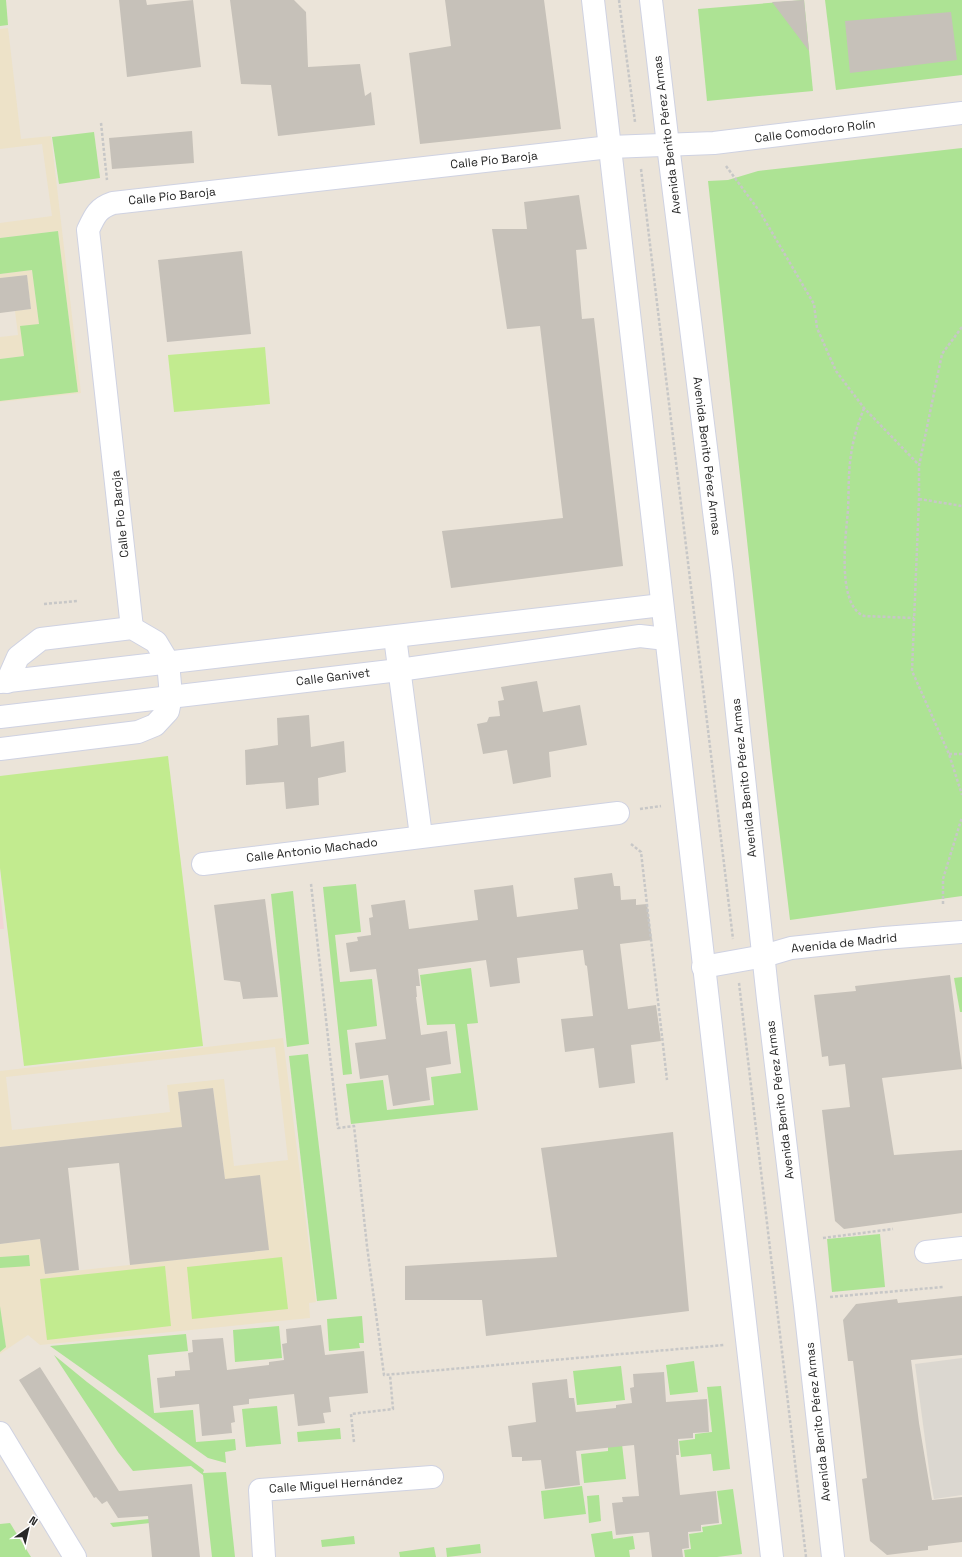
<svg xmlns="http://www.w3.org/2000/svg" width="962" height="1557" font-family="'Space Grotesk',sans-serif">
	<rect width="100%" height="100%" fill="#ebe4d9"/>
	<g fill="#ede2c8" fill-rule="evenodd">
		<path d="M8,28l13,111 30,-3 30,257 -81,9v-1l78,-9 -20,-161 -58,7v-15l52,-7 -10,-72 -42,5v-120z"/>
		<path d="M32,270l7,54 -15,32 -24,3v-22l18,-2 -3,-24 16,-2 -4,-34 -27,3v-4z"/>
		<path d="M283,1038l33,264 -7,1 1,15 -270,27 -12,-10 -28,19v-2l6,-5 -6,-41v-38l30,-3 -1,-10 -29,2v-13l41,-5 4,35 224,-24 -44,-71 -12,-91 -35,4 4,35 -182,20v-76zM275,1047l13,113 -54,6 -10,-87 -57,6 3,27 -158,18 -6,-53z"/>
	</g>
	<path fill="#f2d6d6" d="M0,890l4,39h-4z"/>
	<g fill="#ade394">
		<path d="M0,0h6l2,25 -8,1z"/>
		<path d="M804,0l9,91 -106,10 -9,-92z"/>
		<path d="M825,0h137v75l-126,15z"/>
		<path d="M94,132l6,46 -41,6 -7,-47z"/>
		<path d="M962,148v748l-172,24 -18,-149 -64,-590 20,-1 30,-9z"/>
		<path d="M58,231l20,161 -78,9v-42l24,-3 -4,-30 19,-2 -7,-54 -32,4v-36z"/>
		<path d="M356,884l5,48 -26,3 5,47 32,-3 5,47 -30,4 5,44 -9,1 -20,-188z"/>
		<path d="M293,891l16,153 -22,3 -16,-153z"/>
		<path d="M471,968l7,55 -11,1 11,86 -127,14 -5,-40 37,-4 4,30 47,-5 -3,-28 30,-4 -6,-49 -28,1 -7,-50z"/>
		<path d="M962,977v35h-2l-6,-34z"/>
		<path d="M308,1054l29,245 -20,2 -28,-245z"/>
		<path d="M880,1234l5,53 -53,5 -5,-53z"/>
		<path d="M29,1255l1,11 -30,2v-11z"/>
		<path d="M0,1306l6,41 -6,5z"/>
		<path d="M362,1316l2,27h-5l1,5 -31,3 -2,-32z"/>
		<path d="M279,1326l3,32 -47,4 -2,-32z"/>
		<path d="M186,1334l2,17 -40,4 6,58 39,-3 3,32 39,-3 1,11 -11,2 1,11 -18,-5 -158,-112z"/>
		<path d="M54,1355l33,27 117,88 -1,3 23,-1 9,85h-23l-9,-82 -12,-9 -58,5 -15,-19z"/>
		<path d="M694,1361l4,31 -28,3 -4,-30z"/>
		<path d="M621,1366l4,34 -48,5 -4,-34z"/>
		<path d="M721,1386l9,83 -17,2 -2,-17 -30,3 -2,-16 16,-2v-5l17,-2 -5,-45z"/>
		<path d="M277,1406l4,38 -35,3 -4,-38z"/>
		<path d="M340,1428l1,11 -43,3 -1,-10z"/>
		<path d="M622,1444l4,35 -42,4 -3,-29 27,-3v-6z"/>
		<path d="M582,1486l4,28 -42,5 -3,-28z"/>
		<path d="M733,1489l9,65 -25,3h-32l-1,-7 7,-1 -2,-15 14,-2 -1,-5 20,-3 -5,-33z"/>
		<path d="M599,1495l2,26 -12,2 -2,-27z"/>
		<path d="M169,1517v4l-56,6 -3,-4z"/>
		<path d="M10,1523l21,34h-31v-33z"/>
		<path d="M612,1531l1,8 20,-3 2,13 -6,1 1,7h-35l-4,-23z"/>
		<path d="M354,1536l1,8 -33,3 -1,-7z"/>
		<path d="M480,1544l1,9 -34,4 -1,-9z"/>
		<path d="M434,1547l2,10h-36l-1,-5z"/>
	</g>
	<g fill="#c2eb8f">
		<path d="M265,347l5,57 -96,8 -6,-57z"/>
		<path d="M168,756l35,290 -179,20 -24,-198v-92z"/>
		<path d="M282,1257l6,52 -96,10 -5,-52z"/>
		<path d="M165,1266l6,60 -124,14 -7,-61z"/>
	</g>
	<path fill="#dbd7d0" d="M962,1358v137l-28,4 -4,-22 -15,-113z"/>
	<g fill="#c6c1b9">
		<path d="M119,0h27l1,5 46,-5 8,67 -74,10z"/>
		<path d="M230,0h64l12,12 2,55 52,-3 5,32 6,-4 4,33 -97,11 -7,-51 -30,-1z"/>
		<path d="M445,0h99l17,129 -141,15 -11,-91 42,-7z"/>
		<path d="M804,0l5,51 -37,-49z"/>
		<path d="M951,12l6,48 -107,13 -5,-52z"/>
		<path d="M192,131l2,32 -82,6 -3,-31z"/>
		<path d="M579,195l8,54 -11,1 6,69 12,-1 29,248 -172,22 -9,-57 121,-13 -23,-192 -33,3 -15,-100h35l-3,-27z"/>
		<path d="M242,251l9,83 -84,8 -9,-82z"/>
		<path d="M27,275l4,34 -31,4v-35z"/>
		<path d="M537,681l6,31 37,-7 7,40 -38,7 2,25 -38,7 -6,-34 -24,4 -6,-30 10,-2 2,-5 11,-1 -2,-15 6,-1 -3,-13z"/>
		<path d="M309,715l2,32 33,-6 2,31 -28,6 1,27 -33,4 -2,-27 -38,3 -1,-35 33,-5 -1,-27z"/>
		<path d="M612,873l2,13h6l1,14 15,-1v6l11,-1 5,36 -32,4 8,65 28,-4 5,36 -30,4 4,38 -36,5 -5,-40 -29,4 -4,-33 32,-3 -6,-50 -2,-1 -2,-15 -66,8 3,25 -30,4 -4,-27 -68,9 2,17h-4l1,11h-1l5,38 26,-4 4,33 -25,4 4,32 -37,6 -5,-31 -28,4 -5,-36 31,-4 -10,-70 -26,3 -4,-29 12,-2 -1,-4 14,-2 -2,-17 4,-1 -2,-12 34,-5 4,29 69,-9 -4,-30 39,-5 4,32 61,-8 -4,-31z"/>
		<path d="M265,899l13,98 -35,2 -3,-17 -16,-2 -10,-75z"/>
		<path d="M950,975l12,94 -80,9 12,77 68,-5v63l-118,16 -9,-8 -13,-111 28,-3 -5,-43 -16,2 -1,-10 -6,1 -8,-62 42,-4 -1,-5z"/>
		<path d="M213,1088l12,91 35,-4 9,75 -139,15 -11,-102 -51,5 11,102 -34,4 -5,-35 -40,5v-97l182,-20 -4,-35z"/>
		<path d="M673,1132l16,179 -203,25 -4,-36h-77v-34l152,-9 -16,-109z"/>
		<path d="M962,1296v59l-51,5 8,63 13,77 30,-3v45l-34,4v4l-41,5 -17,-14 -8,-62 5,-1 -14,-117h-5l-5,-41 13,-16 41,-5 1,4z"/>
		<path d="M321,1325l4,30 39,-4 4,42 -39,4 2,15 -8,1 2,10 -27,3 -4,-32 -45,5v5l-16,2 2,16 -4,1 1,10 -30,3 -3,-32 -39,4 -3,-30 18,-2v-5l15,-1 -2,-17 5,-1 -1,-12 31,-2 4,32 42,-5v-3l15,-2 -2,-16 5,-1 -1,-14z"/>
		<path d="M40,1367l79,124 73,-7 8,73h-48l-4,-41 -30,2 -11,-17 -5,3 -6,-7 -2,1 -75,-118z"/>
		<path d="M664,1372l2,30 41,-3 2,33 -16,1v5l-15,1 1,16h-3l4,40 36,-4 3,32 -18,2v6l-13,1 1,16 -7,1 1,8h-31l-3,-25 -33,3 -4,-32 11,-1 -1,-5 17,-1 -5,-51 -58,6 4,34 -35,4 -4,-29 -19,1v-4h-10l-4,-31 28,-4 -4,-39 35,-4 2,19h5l2,14 40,-4v-3l16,-2 -2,-15 4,-1 -1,-13z"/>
	</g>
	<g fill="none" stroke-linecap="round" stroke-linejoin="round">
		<g stroke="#cfd2e2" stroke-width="24">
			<g id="minor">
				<path d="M593,0l179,1557"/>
				<path d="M651,0l17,145 54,430 46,424 37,307 28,251"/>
				<path d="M132,628l-44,-398c7,-15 10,-22 25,-27l497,-56 104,-4 248,-30"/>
				<path d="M395,637l26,199"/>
				<path d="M0,682l662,-77"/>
				<path d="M0,717l399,-47 241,-34 26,3"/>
				<path d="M0,749l138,-17 17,-7 13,-14 3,-15 -3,-34 -12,-20 -24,-14 -91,11 -23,18 -11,25"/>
				<path d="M203,864l415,-51"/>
				<path d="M703,967l61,-11 27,-8 93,-10 78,-6"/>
				<path d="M926,1252l36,-4"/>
				<path d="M0,1433l75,124"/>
				<path d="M264,1557l-4,-67 172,-13"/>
			</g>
		</g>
		<g stroke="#c7c7c7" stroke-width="2.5" stroke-dasharray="3 2" stroke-linecap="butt">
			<path d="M619,0l16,122"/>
			<path d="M101,123l6,57"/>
			<path d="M726,166l34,46 54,92 3,24 19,43 28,37 55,57"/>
			<path d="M641,169l92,770"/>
			<path d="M962,327l-20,27 -23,112v33l-7,172 37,83 13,41"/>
			<path d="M864,408c-6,16 -11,31 -13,47 -3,18 -2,37 -3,55 -2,24 -12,95 16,106l50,2"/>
			<path d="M919,499l43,7"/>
			<path d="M44,604l33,-3"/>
			<path d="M949,754h13"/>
			<path d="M640,809l21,-3"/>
			<path d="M631,844l10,8 26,228"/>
			<path d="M311,884l27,244 16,-2 13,120 17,129 340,-30"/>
			<path d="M943,904v-25l19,-62"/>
			<path d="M739,983l67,574"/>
			<path d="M823,1238l70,-9"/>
			<path d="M830,1297l113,-10"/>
			<path d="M354,1442l-3,-28 42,-5 -3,-34"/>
		</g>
		<use href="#minor" stroke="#fff" stroke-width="22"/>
	</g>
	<g text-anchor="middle" stroke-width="3" stroke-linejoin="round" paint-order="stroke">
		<g font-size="12" fill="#282828" stroke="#fff">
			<text transform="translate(815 131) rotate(-7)" y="4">Calle Comodoro Rolín</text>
			<text transform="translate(667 135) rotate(-97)" y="4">Avenida Benito Pérez Armas</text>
			<text transform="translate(494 160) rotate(-6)" y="4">Calle Pío Baroja</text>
			<text transform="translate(172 196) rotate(-6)" y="4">Calle Pío Baroja</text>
			<text transform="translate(707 456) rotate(83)" y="4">Avenida Benito Pérez Armas</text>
			<text transform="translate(120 514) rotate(-96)" y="4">Calle Pío Baroja</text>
			<text transform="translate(333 677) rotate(-7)" y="4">Calle Ganivet</text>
			<text transform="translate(744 778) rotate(-96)" y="4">Avenida Benito Pérez Armas</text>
			<text transform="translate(312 850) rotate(-7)" y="4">Calle Antonio Machado</text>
			<text transform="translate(844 943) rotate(-6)" y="4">Avenida de Madrid</text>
			<text transform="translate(780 1100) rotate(-97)" y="4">Avenida Benito Pérez Armas</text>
			<text transform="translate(818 1422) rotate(-96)" y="4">Avenida Benito Pérez Armas</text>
			<text transform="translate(336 1484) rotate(-4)" y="4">Calle Miguel Hernández</text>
		</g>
	</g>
	<g transform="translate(28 1529) rotate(34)" stroke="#ffffff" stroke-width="3" paint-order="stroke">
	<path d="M0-3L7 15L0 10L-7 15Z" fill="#282828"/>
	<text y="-6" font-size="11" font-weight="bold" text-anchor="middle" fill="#282828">N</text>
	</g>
</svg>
